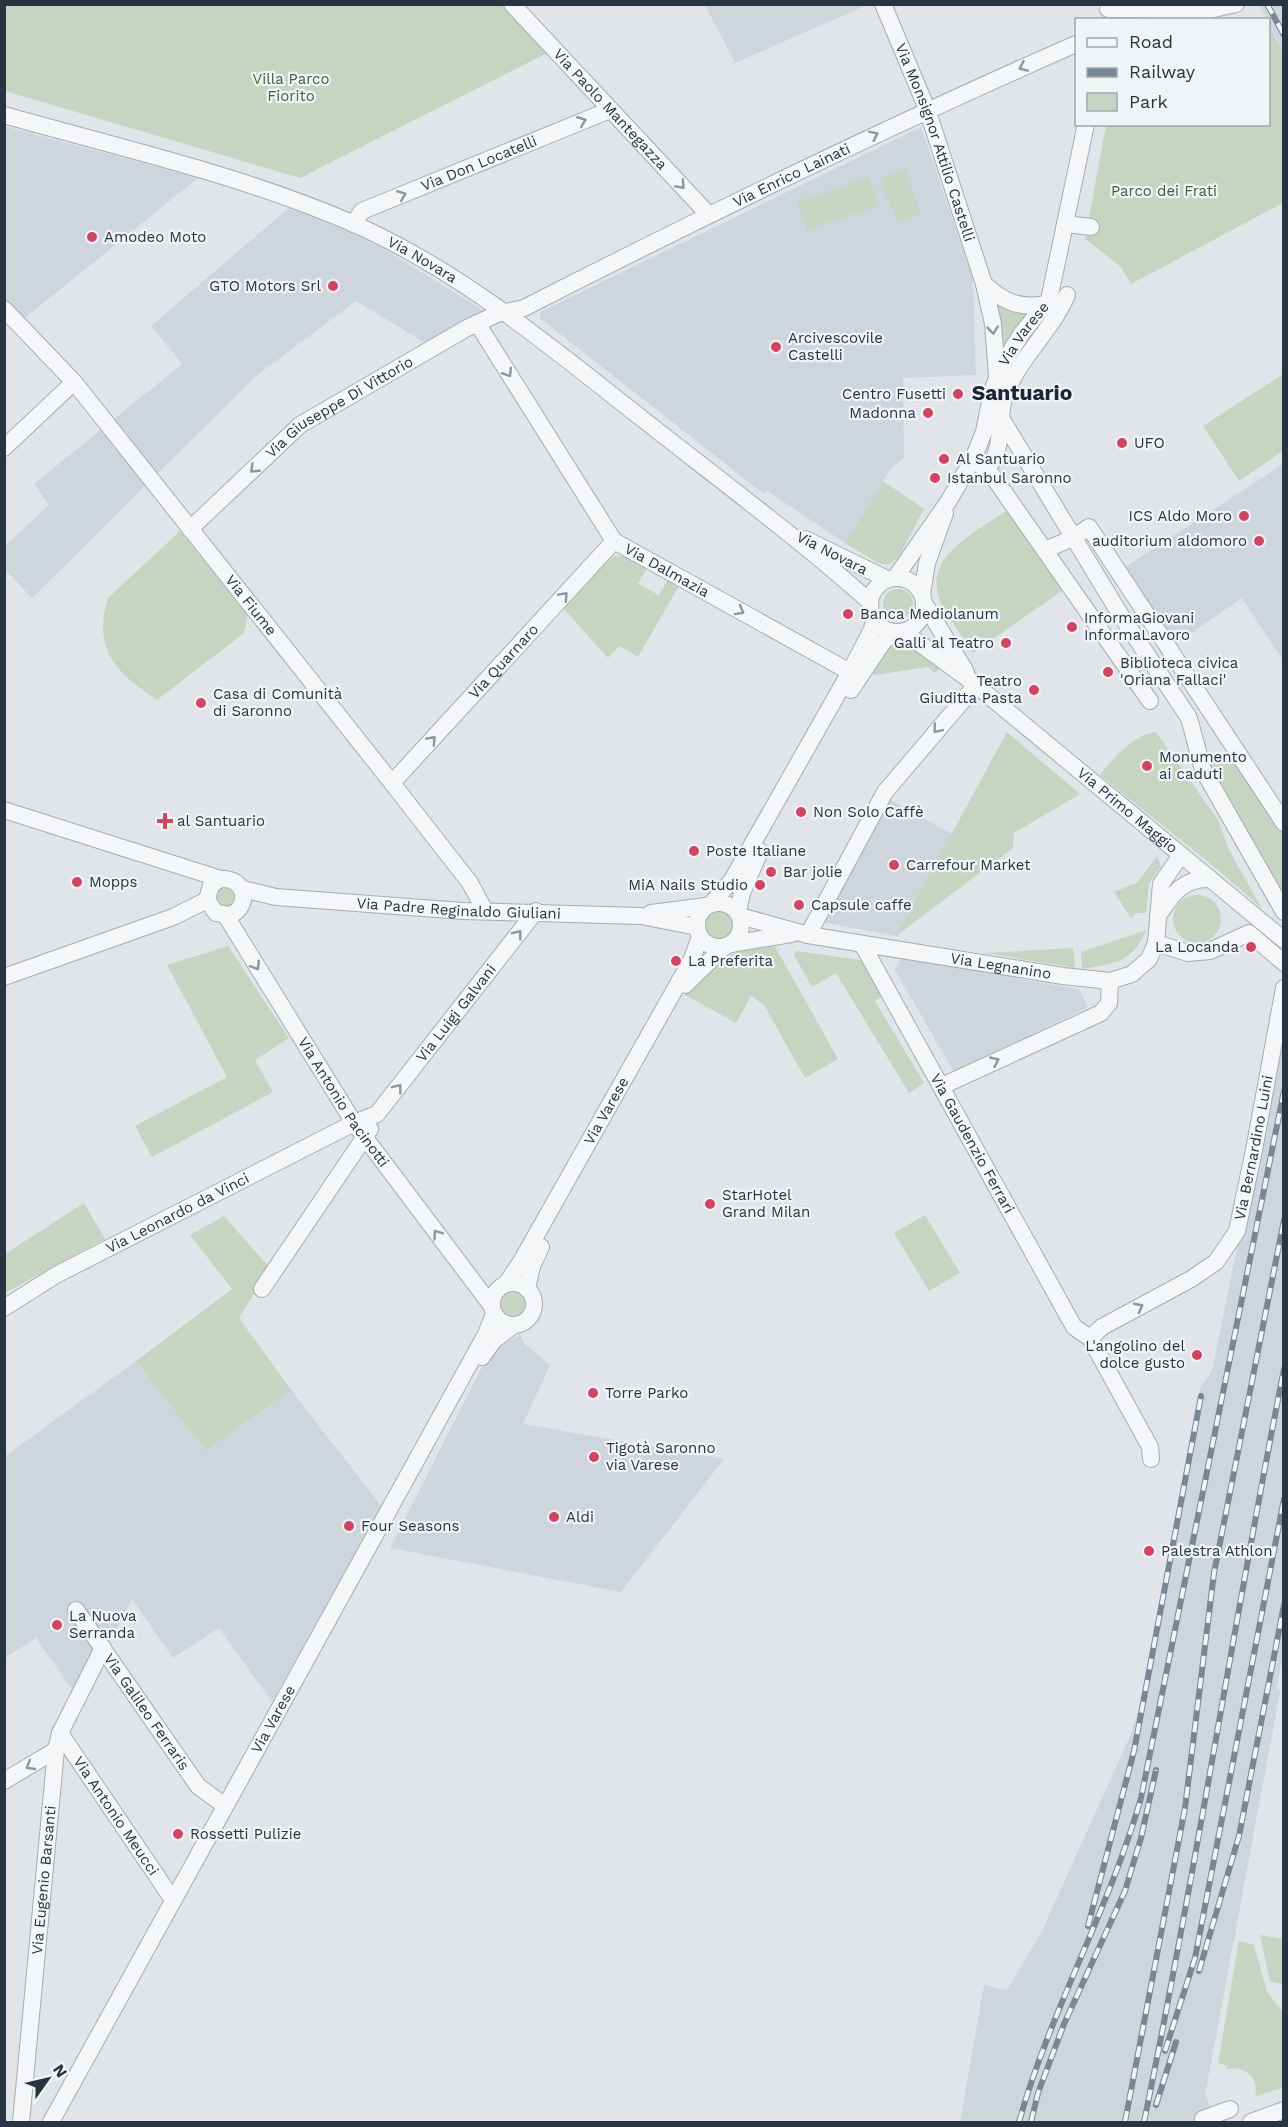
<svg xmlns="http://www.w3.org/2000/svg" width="1288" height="2127" font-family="'Work Sans',sans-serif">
	<rect width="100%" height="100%" fill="#e1e5ea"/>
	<g fill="#cfd5dc">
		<path d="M705,5h162l-132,58z"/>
		<path d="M1258,5h25v48l-15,-33z"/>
		<path d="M4,126l194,52 -177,143 -16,-19z"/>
		<path d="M921,127l52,152 3,96 -73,3 1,80 -13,10 -46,75 -78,-52 -3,3 -223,-175 -1,-7z"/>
		<path d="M291,206l88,40 107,66 -59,32 -71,-43 -100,75 -224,222 -27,-29v-23l44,-41 -15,-21 148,-120 -31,-38z"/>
		<path d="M1283,464v196l-41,-62 -68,47 -50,-77z"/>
		<path d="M889,799l63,35 -56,102 -75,-14z"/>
		<path d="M901,959l178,30 9,18 -134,65 -59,-102z"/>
		<path d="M1283,1022v632l-6,33 3,5 -75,403 6,14 -11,2 4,11h-244l24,-137 23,5 34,-57 90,-199 13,-43 56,-303 12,-17z"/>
		<path d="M520,1334l5,10 25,21 -27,59 201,35 -103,133 -231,-44 91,-179 9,-16z"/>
		<path d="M136,1361l70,90 85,-61 91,117 -110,195 -53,-74 -46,30 -41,-59 -51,103 -45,-64 -31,20 -1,-201z"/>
	</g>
	<g fill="#c8d4c2">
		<path d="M4,5h500l45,47 -249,126 -295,-87z"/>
		<path d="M1269,24l14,29v150l-152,81 -11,-18 -35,-27 21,-114 162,-1z"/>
		<path d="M904,169l17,45 -23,9 -18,-45z"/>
		<path d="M869,177l9,29 -71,24 -10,-28z"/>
		<path d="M996,303l18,9 16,-1 -30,40z"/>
		<path d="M1283,374v77l-44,30 -36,-55z"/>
		<path d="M883,481l41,28 -25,47 -10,9 -11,-2 -33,-20z"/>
		<path d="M1009,509l54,81 -90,63c-10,-16 -22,-31 -31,-48 -24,-48 35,-73 67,-96z"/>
		<path d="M180,531l68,83 -4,19 -87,67c-40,-27 -65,-49 -49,-102z"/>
		<path d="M615,556h12l21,10 -10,18 21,11 10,-17 11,6 -42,73 -19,-11 -11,12 -44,-49 45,-50z"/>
		<circle cx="898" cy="604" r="15"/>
		<path d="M908,639l34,28 -7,6 -7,-6 -53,8 -4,-3 22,-30z"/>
		<path d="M1007,732l73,62 -66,39 -1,15 -117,88z"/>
		<path d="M1156,732l62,88 12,32 32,57c-51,-48 -108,-89 -162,-134 13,-17 34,-40 56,-43z"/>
		<path d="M1230,753l53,79v64l-75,-129z"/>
		<path d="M1157,856l4,10 -12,18 -3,29h-10l-5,5 -17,-26 24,-10z"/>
		<circle cx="225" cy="897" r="10"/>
		<circle cx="1197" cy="919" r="24"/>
		<circle cx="720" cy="926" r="15"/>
		<path d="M1146,930c-12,32 -33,34 -64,39l-1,-17z"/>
		<path d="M772,941l66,118 -33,19 -41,-73 -13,-9 -15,27 -51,-28c23,-31 50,-47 87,-54z"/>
		<path d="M228,946l61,92 -34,22 18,32 -121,65 -17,-31 92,-49 -60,-112z"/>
		<path d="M1073,948l2,20 -90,-15z"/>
		<path d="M796,951l65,9 21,36 -7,5 49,82 -15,10 -73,-120 -24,14 -18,-32z"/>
		<path d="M84,1203l21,36 -100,54v-39z"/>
		<path d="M925,1215l35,58 -31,18 -35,-58z"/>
		<path d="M224,1216l46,52 -31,50 52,72 -85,61 -70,-90 96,-72 -42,-54z"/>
		<circle cx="513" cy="1305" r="14"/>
		<path d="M1260,1935l23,4v45l-13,-2z"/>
		<path d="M1239,1941l15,4 13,47 16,20v75l-28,10c5,-18 -10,-32 -28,-28v-3l-9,-3z"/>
	</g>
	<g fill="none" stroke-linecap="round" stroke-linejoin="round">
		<g stroke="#a6acb4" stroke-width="18">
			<g id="minor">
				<path id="s1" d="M512,4l196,210"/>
				<path id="s2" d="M883,4l44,105 57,175 9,40 4,52"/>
				<path d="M1108,9l97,2 31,-7"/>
				<path id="s3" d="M4,115c117,33 237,60 348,108 109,48 200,125 293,198 75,59 153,117 225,181"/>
				<path id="s4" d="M353,224l9,-13 248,-101"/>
				<path d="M1066,224l25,3"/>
				<path d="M984,284c20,18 35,25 62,20"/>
				<path id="s5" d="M4,309l70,73 318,401 78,100 15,28"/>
				<path id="s6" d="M477,323l137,218 236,131"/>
				<path d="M998,413l122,201 69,104 14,52 81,142"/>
				<path d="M4,448l70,-66"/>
				<path d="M973,459l19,16 158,226"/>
				<path d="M992,462c11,-17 6,-44 12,-63 11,-37 48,-68 63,-104"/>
				<path id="s7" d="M190,529l110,-104 167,-97 30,-14 27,-6c182,-93 365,-182 552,-264"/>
				<path d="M805,539l82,40"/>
				<path d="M1045,550l28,-12 16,-11 195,296"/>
				<circle cx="897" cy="605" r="27"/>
				<path id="s8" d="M895,578l53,-76 25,-43 11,-27 8,-41 10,-26 20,-32 27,-33 37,-176"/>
				<path d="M922,595l5,-32 18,-50"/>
				<path d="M924,603l42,69"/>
				<path id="s9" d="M904,632l67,49 313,259"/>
				<path d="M851,690l32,-48 10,-10"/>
				<path id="s10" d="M392,783l222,-242"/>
				<path d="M4,810l217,69c23,-2 31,25 10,36l-15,-2 -9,-13 4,-15 10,-6"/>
				<path id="s11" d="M242,889l34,8 187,14 178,5 56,11"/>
				<circle cx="719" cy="925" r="22"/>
				<path d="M712,903l20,-23 118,-208 22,-43 2,-9"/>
				<path d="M738,912l4,-19 18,-42"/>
				<path d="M651,913l55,-7"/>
				<path id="s12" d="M226,916l128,207 137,182"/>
				<path id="s13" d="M740,916l68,19 255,41 47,5 22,-7 17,-15 7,-16 5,-59 20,-29"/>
				<path d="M1158,916c14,-21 24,-38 52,-37"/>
				<path d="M808,935l77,-143 91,-107"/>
				<path d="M1156,943l32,10 22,-2 39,-18 35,30"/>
				<path d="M731,944l60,-10"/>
				<path id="s14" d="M862,944l212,383 16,11 60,109 1,12"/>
				<path d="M4,977l169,-60 34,-17"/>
				<path d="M685,985l39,-38"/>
				<path d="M942,1086l159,-73 8,-10 1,-22"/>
				<circle cx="513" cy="1304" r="21"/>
				<path id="s15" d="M506,1284l16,-24 170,-301 8,-22"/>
				<path d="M262,1289l108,-160"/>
				<path d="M527,1289l5,-23 9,-19"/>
				<path id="s16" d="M4,1308l52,-33 298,-152 23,-9 159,-203"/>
				<path id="s17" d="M1090,1338l12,-11 89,-48 25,-17 21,-31 17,-81 30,-162"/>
				<path d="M482,1357l12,-17 19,-14"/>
				<path id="s18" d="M76,1610l122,176 27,20"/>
				<path id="s19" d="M60,1733l113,167"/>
				<path d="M4,1781l52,-31"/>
				<path d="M1203,2119l27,-10"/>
				<path id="s20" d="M21,2122l35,-372 4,-17 43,-85"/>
				<path id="s21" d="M51,2122l435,-788 8,-20"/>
				<path d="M1251,2122l33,-12"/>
			</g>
		</g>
		<use href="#minor" stroke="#f4f6f8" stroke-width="16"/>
		<g stroke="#7b8694" stroke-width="6">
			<g id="rail">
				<path d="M1267,4l17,31"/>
				<path d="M1088,1926l46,-175 67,-355"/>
				<path d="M1199,1971l40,-135 45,-231"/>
				<path d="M1165,2051l30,-93 89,-459"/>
				<path d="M1156,2105l20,-63"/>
				<path d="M1019,2122c31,-111 90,-212 122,-324l143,-707"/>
				<path d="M1031,2122l7,-29 26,-69 61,-133 16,-53 15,-68"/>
				<path d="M1125,2122l60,-314 29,-235 70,-353"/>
				<path d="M1144,2122c52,-250 90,-502 140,-753"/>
			</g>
		</g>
		<use href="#rail" stroke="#f1f4f7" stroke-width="4" stroke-dasharray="11" stroke-linecap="butt"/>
	</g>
	<defs><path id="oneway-chevron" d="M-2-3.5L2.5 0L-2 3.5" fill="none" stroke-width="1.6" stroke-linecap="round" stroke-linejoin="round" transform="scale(1.5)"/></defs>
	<g stroke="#8e959d">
		<use href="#oneway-chevron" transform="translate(1023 67) rotate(156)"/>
		<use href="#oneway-chevron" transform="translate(582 121) rotate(-22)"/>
		<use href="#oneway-chevron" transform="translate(874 135) rotate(-26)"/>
		<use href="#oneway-chevron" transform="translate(681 185) rotate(47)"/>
		<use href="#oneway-chevron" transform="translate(402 195) rotate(-22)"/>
		<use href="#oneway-chevron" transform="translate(993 330) rotate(84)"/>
		<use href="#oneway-chevron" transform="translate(508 373) rotate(58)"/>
		<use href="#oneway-chevron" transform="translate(254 469) rotate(136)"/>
		<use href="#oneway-chevron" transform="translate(564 596) rotate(-47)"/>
		<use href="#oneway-chevron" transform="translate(740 611) rotate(29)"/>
		<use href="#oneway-chevron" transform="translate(937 729) rotate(130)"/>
		<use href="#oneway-chevron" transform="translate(432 740) rotate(-47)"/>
		<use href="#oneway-chevron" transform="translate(518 934) rotate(-52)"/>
		<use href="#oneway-chevron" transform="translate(256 966) rotate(58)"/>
		<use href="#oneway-chevron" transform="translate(995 1061) rotate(-25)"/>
		<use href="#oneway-chevron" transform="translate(398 1088) rotate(-52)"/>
		<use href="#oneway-chevron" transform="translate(437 1234) rotate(-126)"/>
		<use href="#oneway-chevron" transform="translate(1139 1307) rotate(-28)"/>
		<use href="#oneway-chevron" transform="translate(30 1766) rotate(149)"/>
	</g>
	<g fill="#cf4664" stroke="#f1f4f7" stroke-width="2">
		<circle cx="92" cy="237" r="6"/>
		<circle cx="333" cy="286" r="6"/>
		<circle cx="776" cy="347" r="6"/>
		<circle cx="958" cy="394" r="6"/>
		<circle cx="928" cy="413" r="6"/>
		<circle cx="1122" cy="443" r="6"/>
		<circle cx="944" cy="459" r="6"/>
		<circle cx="935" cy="478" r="6"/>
		<circle cx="1244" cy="516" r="6"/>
		<circle cx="1259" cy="541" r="6"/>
		<circle cx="848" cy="614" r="6"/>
		<circle cx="1072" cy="627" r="6"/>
		<circle cx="1006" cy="643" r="6"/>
		<circle cx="1108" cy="672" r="6"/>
		<circle cx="1034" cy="690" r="6"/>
		<circle cx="201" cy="703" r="6"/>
		<circle cx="1147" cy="766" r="6"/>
		<circle cx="801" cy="812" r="6"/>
		<path d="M162 812h6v6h6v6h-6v6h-6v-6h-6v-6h6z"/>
		<circle cx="694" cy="851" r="6"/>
		<circle cx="894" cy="865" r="6"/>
		<circle cx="771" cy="872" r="6"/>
		<circle cx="77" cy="882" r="6"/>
		<circle cx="760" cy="885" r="6"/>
		<circle cx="799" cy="905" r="6"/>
		<circle cx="1251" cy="947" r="6"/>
		<circle cx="676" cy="961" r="6"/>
		<circle cx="710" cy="1204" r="6"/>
		<circle cx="1197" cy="1355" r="6"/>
		<circle cx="593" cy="1393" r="6"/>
		<circle cx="594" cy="1457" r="6"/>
		<circle cx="554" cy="1517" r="6"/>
		<circle cx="349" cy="1526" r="6"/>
		<circle cx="1149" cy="1551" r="6"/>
		<circle cx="57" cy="1625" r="6"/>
		<circle cx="178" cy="1834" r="6"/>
	</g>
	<g text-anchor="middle" stroke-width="4.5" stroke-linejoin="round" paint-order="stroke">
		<g font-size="15" fill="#415e37" stroke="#f1f4f7">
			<text x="291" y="84">Villa Parco<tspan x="291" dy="17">Fiorito</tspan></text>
			<text x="1164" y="196">Parco dei Frati</text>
		</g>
		<g font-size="15" fill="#293442" stroke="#f1f4f7">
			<text dy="5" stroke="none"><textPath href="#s1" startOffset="144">Via Paolo Mantegazza</textPath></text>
			<text dy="5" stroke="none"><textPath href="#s2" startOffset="148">Via Monsignor Attilio Castelli</textPath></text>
			<text dy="5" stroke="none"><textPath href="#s4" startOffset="142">Via Don Locatelli</textPath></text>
			<text dy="5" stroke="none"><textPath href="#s7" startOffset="704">Via Enrico Lainati</textPath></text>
			<text dy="5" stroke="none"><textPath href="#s3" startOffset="444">Via Novara</textPath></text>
			<text dy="5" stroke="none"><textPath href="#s8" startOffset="279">Via Varese</textPath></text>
			<text dy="5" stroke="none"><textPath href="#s7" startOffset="194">Via Giuseppe Di Vittorio</textPath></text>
			<text transform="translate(832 553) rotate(27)" y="5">Via Novara</text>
			<text dy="5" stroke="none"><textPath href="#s6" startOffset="318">Via Dalmazia</textPath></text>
			<text dy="5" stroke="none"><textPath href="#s5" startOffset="386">Via Fiume</textPath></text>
			<text dy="5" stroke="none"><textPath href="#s10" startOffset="165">Via Quarnaro</textPath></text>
			<text dy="5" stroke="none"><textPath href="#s9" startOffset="286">Via Primo Maggio</textPath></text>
			<text dy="5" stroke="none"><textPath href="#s11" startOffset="218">Via Padre Reginaldo Giuliani</textPath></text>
			<text dy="5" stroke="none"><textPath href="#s13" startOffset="266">Via Legnanino</textPath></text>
			<text dy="5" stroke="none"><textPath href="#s16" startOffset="549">Via Luigi Galvani</textPath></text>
			<text dy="5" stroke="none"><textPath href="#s12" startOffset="220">Via Antonio Pacinotti</textPath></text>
			<text dy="5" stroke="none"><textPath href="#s15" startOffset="200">Via Varese</textPath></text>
			<text dy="5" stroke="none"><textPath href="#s14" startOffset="228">Via Gaudenzio Ferrari</textPath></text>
			<text dy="5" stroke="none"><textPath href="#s17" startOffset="270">Via Bernardino Luini</textPath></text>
			<text dy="5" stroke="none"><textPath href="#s16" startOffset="198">Via Leonardo da Vinci</textPath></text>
			<text dy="5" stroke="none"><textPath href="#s18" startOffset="124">Via Galileo Ferraris</textPath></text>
			<text dy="5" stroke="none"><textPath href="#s21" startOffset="460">Via Varese</textPath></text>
			<text dy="5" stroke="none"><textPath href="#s19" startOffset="100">Via Antonio Meucci</textPath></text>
			<text dy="5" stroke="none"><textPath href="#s20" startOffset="243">Via Eugenio Barsanti</textPath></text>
		</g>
		<g font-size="15" fill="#293442" stroke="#f1f4f7" text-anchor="start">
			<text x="104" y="242">Amodeo Moto</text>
			<text x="321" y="291" text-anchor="end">GTO Motors Srl</text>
			<text x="788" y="343">Arcivescovile<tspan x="788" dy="17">Castelli</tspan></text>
			<text x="946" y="399" text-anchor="end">Centro Fusetti</text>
			<text x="916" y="418" text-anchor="end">Madonna</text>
			<text x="1134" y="448">UFO</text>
			<text x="956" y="464">Al Santuario</text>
			<text x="947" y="483">Istanbul Saronno</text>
			<text x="1232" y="521" text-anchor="end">ICS Aldo Moro</text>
			<text x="1247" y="546" text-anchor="end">auditorium aldomoro</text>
			<text x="860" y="619">Banca Mediolanum</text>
			<text x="1084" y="623">InformaGiovani<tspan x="1084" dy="17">InformaLavoro</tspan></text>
			<text x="994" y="648" text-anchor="end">Galli al Teatro</text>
			<text x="1120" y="668">Biblioteca civica<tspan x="1120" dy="17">'Oriana Fallaci'</tspan></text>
			<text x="1022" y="686" text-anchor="end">Teatro<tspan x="1022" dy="17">Giuditta Pasta</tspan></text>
			<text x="213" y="699">Casa di Comunità<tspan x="213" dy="17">di Saronno</tspan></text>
			<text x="1159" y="762">Monumento<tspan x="1159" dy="17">ai caduti</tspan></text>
			<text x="813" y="817">Non Solo Caffè</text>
			<text x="177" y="826">al Santuario</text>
			<text x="706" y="856">Poste Italiane</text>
			<text x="906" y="870">Carrefour Market</text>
			<text x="783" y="877">Bar jolie</text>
			<text x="89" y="887">Mopps</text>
			<text x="748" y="890" text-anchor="end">MiA Nails Studio</text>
			<text x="811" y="910">Capsule caffe</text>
			<text x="1239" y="952" text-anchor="end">La Locanda</text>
			<text x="688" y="966">La Preferita</text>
			<text x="722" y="1200">StarHotel<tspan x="722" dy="17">Grand Milan</tspan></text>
			<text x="1185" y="1351" text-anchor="end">L'angolino del<tspan x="1185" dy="17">dolce gusto</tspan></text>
			<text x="605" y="1398">Torre Parko</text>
			<text x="606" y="1453">Tigotà Saronno<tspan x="606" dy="17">via Varese</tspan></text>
			<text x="566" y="1522">Aldi</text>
			<text x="361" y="1531">Four Seasons</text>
			<text x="1161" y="1556">Palestra Athlon</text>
			<text x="69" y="1621">La Nuova<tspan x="69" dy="17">Serranda</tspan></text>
			<text x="190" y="1839">Rossetti Pulizie</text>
		</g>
		<g font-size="21" font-weight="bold" fill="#1c2533" stroke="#f1f4f7">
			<text x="1022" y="400">Santuario</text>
		</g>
	</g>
	<rect width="1288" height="2127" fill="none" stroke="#293442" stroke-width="12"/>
	<rect x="1075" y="18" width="195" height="108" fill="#f1f4f7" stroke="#a1a7af" stroke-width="1.5"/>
	<rect x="1087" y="38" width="30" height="9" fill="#f4f6f8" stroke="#a1a7af" stroke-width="1.5"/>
	<text x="1129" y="48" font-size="18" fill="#293442">Road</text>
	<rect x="1087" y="68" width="30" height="9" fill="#7b8694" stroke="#a1a7af" stroke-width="1.5"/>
	<text x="1129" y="78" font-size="18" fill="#293442">Railway</text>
	<rect x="1087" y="93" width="30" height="18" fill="#c8d4c2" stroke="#a1a7af" stroke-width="1.5"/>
	<text x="1129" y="108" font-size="18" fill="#293442">Park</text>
	<g transform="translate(48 2079) rotate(56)" stroke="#f1f4f7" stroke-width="4.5" paint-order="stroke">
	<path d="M0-4.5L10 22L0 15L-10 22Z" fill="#293442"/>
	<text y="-9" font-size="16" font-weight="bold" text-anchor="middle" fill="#293442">N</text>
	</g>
</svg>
